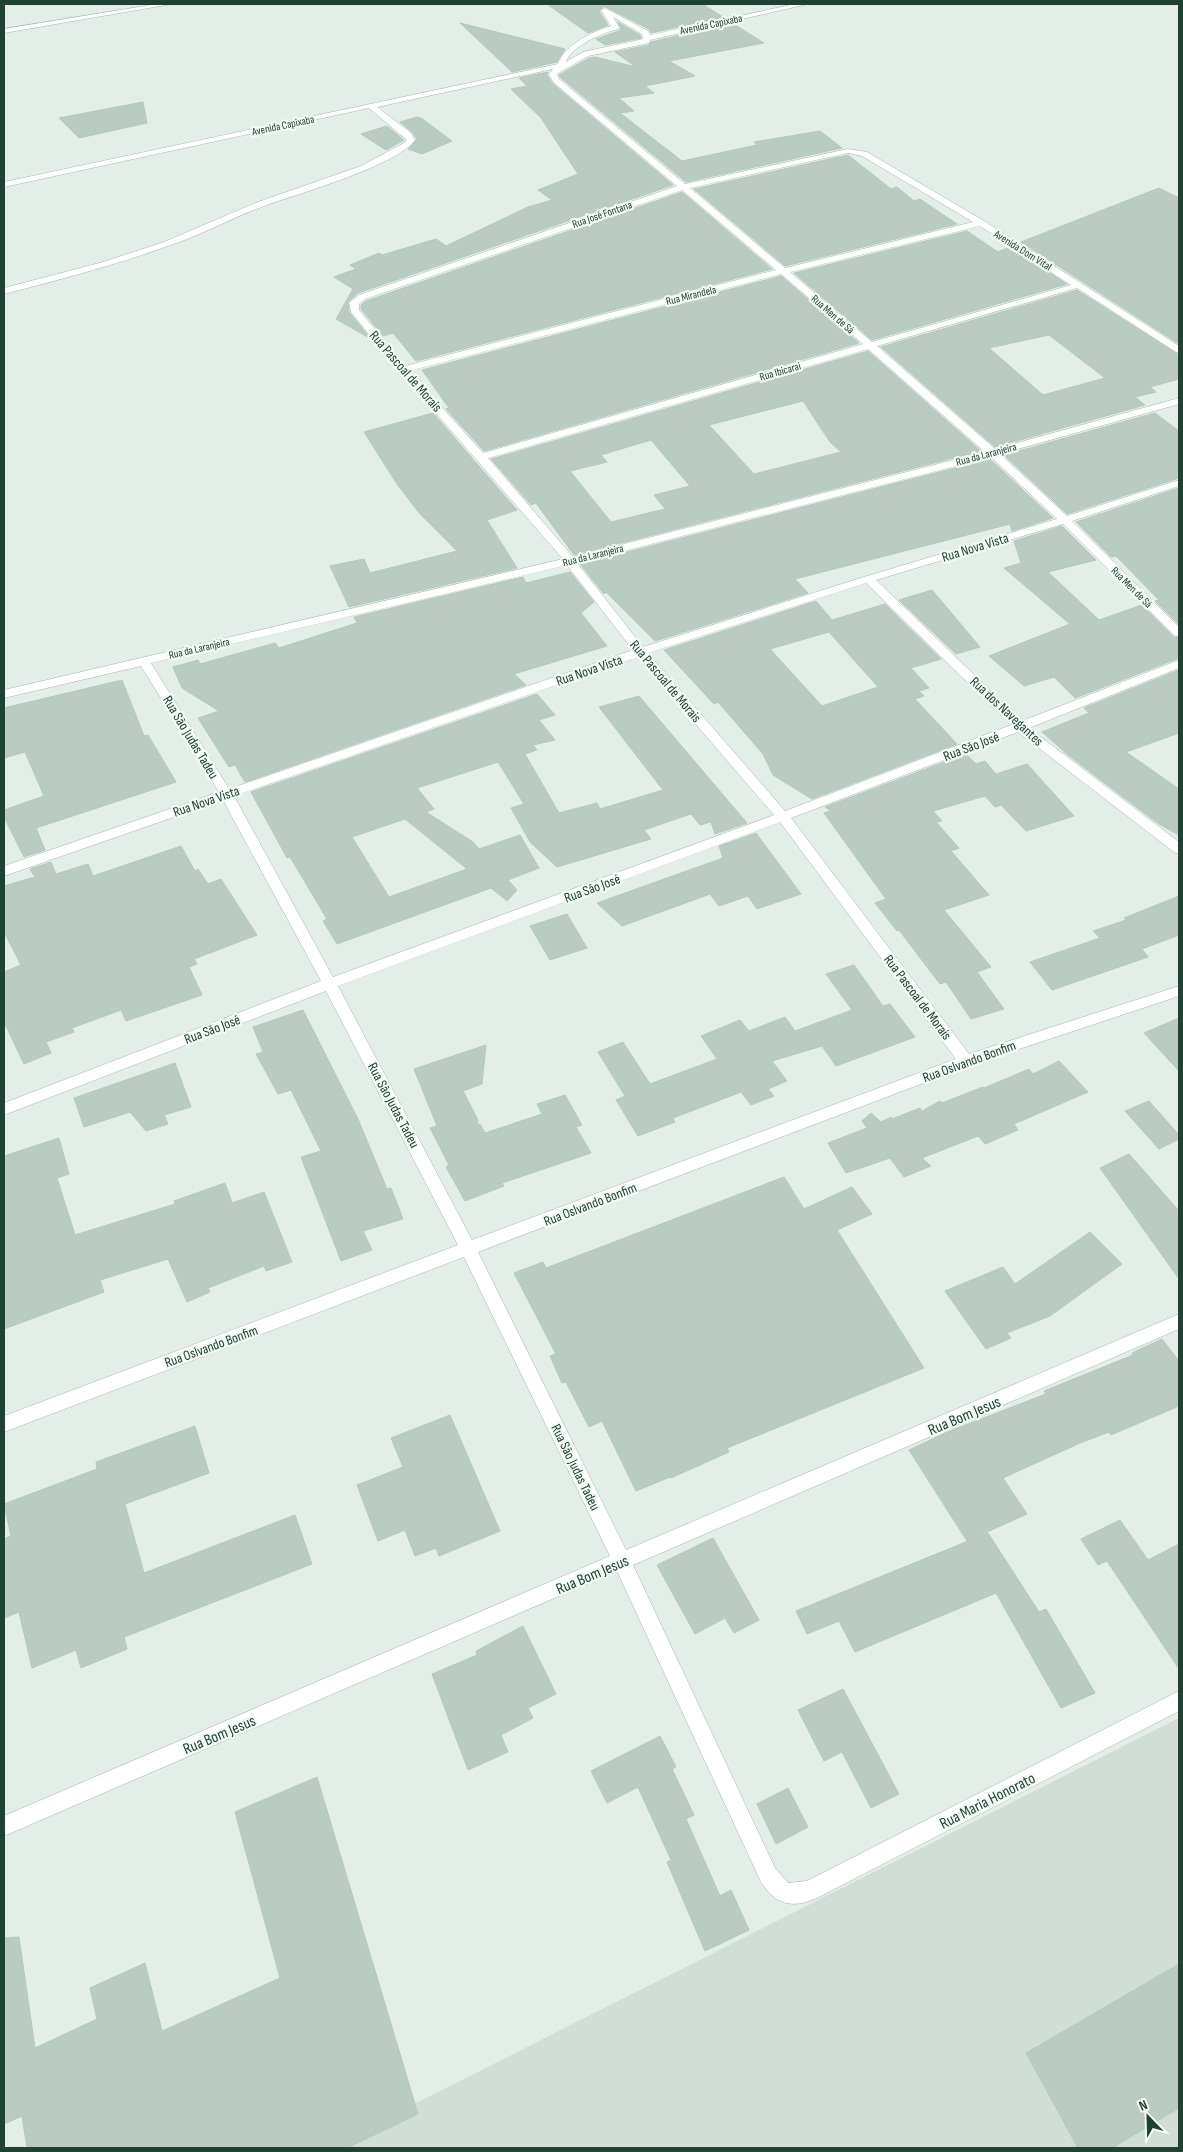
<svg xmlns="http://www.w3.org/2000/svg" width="1183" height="2152" font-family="'Sofia Sans Condensed',sans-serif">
	<rect width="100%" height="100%" fill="#e2eee7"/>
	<path fill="#d0ded6" d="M1179,1718v430h-852z"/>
	<g fill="#baccc2" stroke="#b3c9bd" fill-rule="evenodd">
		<path d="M547,4h155l21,13 -72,16 -2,-4 -45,-23 -5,5 9,14 -20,8z"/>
		<path d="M618,22l22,13 1,3 -36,7 -9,-6 23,-8 2,-3z"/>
		<path d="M460,23l105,26 -8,13 -45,10z"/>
		<path d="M732,23l32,20 -95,18 26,15 -50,10 9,7 -35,5 15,13 -14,2 62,48 75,-16 -3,-3 66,-11 22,17 -156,34 -125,-104 -2,-3 30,-17 6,-1 41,10 -21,-15 34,-7 2,-3z"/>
		<path d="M548,72l-1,3 5,8 121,102 -315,108 -10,9 1,10 22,27 -35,-20 17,-30 -19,-12 22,-8 -6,-4 29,-12 3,2 54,-16 10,7 82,-39 24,-7 -14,-10 40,-16 -37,-56 -30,-29 16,-3 -8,-8z"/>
		<path d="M143,102l4,21 -68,15 -20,-20z"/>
		<path d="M417,117l4,1 31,23 -30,13 -14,-5 9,-10 -5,-7 -12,-10z"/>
		<path d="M387,126l17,14 -18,10 -25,-16z"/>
		<path d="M848,155l43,34 6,-2 17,14 6,-2 37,25 -172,42 -91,-77z"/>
		<path d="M1159,188l20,10v146l-158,-102z"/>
		<path d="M682,192l90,77 -356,92 -23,-28 -10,3 -22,-27v-4l5,-4z"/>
		<path d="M967,231l31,21 11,-5 58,37 -195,56 -78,-67z"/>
		<path d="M781,276l78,67 -375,108 -38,-42 3,-1 -27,-38z"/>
		<path d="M1077,290l102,65v24l-29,8 6,5 -21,5 10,8 -150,42 -114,-100zM1049,335l56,43 -62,17 -54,-47z"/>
		<path d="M868,351l113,100 -407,104 -38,-52 -5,2 -40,-46zM803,401l27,41 11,10 -87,22 -45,-49zM651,440l39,46 -36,9 11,14 -54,13 -41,-51 37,-9 -6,-7z"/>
		<path d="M433,413l84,97 -30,10 30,48 -168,39 -19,-41 34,-7 6,14 87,-22 -37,-37 -23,-30 -33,-52z"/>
		<path d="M1155,413l24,18v47l-112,36 -63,-59z"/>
		<path d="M990,459l63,59 -41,13 -2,-7 -215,55 13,14 -153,48 -49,-49 -2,2 -24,-30z"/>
		<path d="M1179,488v137l-24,-24 4,-1 -43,-44 -5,1 -35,-35z"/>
		<path d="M1062,526l34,34 -48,12 51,48 43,-15 32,32 5,1v20l-104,40 -21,-21 -30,9 -35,-30 81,-32 -66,-56 17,-5 -7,-22z"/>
		<path d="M570,572l24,30 -13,11 26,33 -93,28 12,11 -281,97 -10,-17 -6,2 -31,-49 21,-7 -37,-23 -9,-21 25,-7 2,4 75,-21 4,5 78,-25 -3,-6 169,-40 3,6z"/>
		<path d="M932,590l48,57 -24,7 -57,-54z"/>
		<path d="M816,601l16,19 53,-16 56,55 -30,9 18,20 -10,3 5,5 -9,3 42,45 -145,55 -39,-24 -10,-21 -45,-52 -4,2 -50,-54zM829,632l49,55 -56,19 -52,-57z"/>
		<path d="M1179,670v63l-53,19 53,37v46l-20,-11 -36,-27 -55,-42 -26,-23 47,-19 -5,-5z"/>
		<path d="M122,680l22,56 4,-1 28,47 -140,46 9,22 -21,7 -20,-40v-7l40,-14 -19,-44 -21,6v-50z"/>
		<path d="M537,694l18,21 -16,5 16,20 -22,5 4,5 -12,4 34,59 38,-10 3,6 63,-19 -64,-83 40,-11 108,127 -32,11 -4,-12 -11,3 -9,-11 -47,16 7,9 -94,28 -27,-25 -19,-34 13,-4 -26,-42 -81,26 17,21 -8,3 47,30 6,7 41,-14 19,33 -31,12 9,10 -10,11 -16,-13 -154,56 -14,-23 4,-2 -37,-62 -3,1 -36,-66zM405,819l62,50 -78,28 -37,-60z"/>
		<path d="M966,754l10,10 9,-3 11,13 31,-10 47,52 -48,15 -25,-26 -6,2 -10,-11 -52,15 9,10 -6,1 23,26 -8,3 38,44 -45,15 47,57 -14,5 27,37 -33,10 -25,-37 -6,2 -41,-54 -2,1 -22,-28 11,-4 -62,-86 7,-2 -6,-4z"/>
		<path d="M756,833l45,61 -44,15 -9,-13 -29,10 -9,-12 -88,32 -25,-23 126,-45 -4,-12z"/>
		<path d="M181,846l14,25 3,-2 10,15 13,-5 36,56 -63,24 3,5 -8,3 13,28 -76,26 -5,-11 -49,18 2,4 -28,10 5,11 -27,11 -20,-42v-50l17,-7 -17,-33v-46l31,-9 -5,-8 21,-7 5,12 32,-10 5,12z"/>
		<path d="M1179,896v39l-37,14 6,8 -96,33 -22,-28 70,-24 -7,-7 33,-11 -2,-2z"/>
		<path d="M567,914l20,34 -37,12 -20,-34z"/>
		<path d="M854,965l29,41 7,-2 25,33 -79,29 -14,-20 -50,15 15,20 -19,8 6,7 -23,9 -10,-13 -68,26 2,4 -37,14 -22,-36 9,-4 -27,-44 25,-10 27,42 67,-25 -16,-23 39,-16 9,11 36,-14 10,14 57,-21 -26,-36z"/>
		<path d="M303,1010l55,109 29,70 4,-1 12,31 -40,12 9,19 -31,11 -40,-104 20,-6 -30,-61 -13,4 -22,-40 7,-2 -10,-25z"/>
		<path d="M1179,1018v53l-35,-38z"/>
		<path d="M486,1045l-4,39 -19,7 15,29 -1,5 3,-1 5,9 57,-19 -5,-10 28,-9 17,30 -6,2 15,26 -89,30 2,3 -39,15 -19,-34 3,-2 -19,-37 7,-2 -23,-57z"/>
		<path d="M1059,1061l29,31 -74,32 4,6 -33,14 -7,-8 -56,22 9,8 -27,11 -14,-19 -44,15 -18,-30 39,-15 -5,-7 9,-8 10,9 10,-5 1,2 28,-11 2,3 18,-10 2,2 41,-16 1,1 45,-19 4,5z"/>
		<path d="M175,1063l16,44 -27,8 4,9 -22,7 -16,-19 -46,15 -10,-29z"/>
		<path d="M1149,1101l30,34v4l-20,10 -34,-38z"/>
		<path d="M59,1138l10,36 -12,4 18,57 100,-31 -1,-3 51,-18 7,20 32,-11 28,70 -26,9 -2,-5 -56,22 2,4 -23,10 -19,-43 -68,21 4,12 -100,37v-173z"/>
		<path d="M1129,1154l50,57v68l-79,-111z"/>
		<path d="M784,1177l20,32 48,-22 20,27 -35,16 87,138 -197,80 2,4 -58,26 -1,-1 -34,14 -34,-70 -13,6 -23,-45 -4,1 -12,-27 6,-2 -42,-81 29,-11 3,6z"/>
		<path d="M1090,1232l32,32 -72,52 -43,17 4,5 -25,11 -41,-58 58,-24 12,17z"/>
		<path d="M1162,1339l17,22v45l-68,29 -2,-3 -29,11 -77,35 24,36 -60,27 -58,-91 38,-18 99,-38 -2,-3 89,-36 -1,-2z"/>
		<path d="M450,1415l50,116 -61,25 -3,-8 -21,8 -10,-26 -27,11 -21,-56 46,-18 -12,-29z"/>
		<path d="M195,1426l14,47 -84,31 19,69 151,-58 17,49 -188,73 3,12 -46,19 -5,-18 -44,18 -13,-56 -15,6v-79l7,-3 -7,-32 93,-35 -1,-7z"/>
		<path d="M1120,1520l28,40 31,-16v125l-72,-108 -9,4 -17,-26z"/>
		<path d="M988,1533l51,79 7,-3 49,84 -34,15 -65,-115 -141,59 -16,-31 -32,13 -11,-23z"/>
		<path d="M713,1538l46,82 -25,13 -9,-15 -30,16 -38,-69z"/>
		<path d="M523,1626l33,68 -28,14 5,10 -32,17 7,17 -40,18 -36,-96 45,-19 -1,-4z"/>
		<path d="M843,1689l56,105 -28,14 -29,-56 -18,9 -26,-51z"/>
		<path d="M660,1736l16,31 -4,2 22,46 -8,4 34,77 11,-6 18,40 -44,21 -38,-89 4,-2 -33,-73 -31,16 -16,-32z"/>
		<path d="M317,1777l101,337 -71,34h-320l-5,-32 -18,8v-186l15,-1 16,111 62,-29 -7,-31 55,-25 17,68 118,-53 -45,-166z"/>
		<path d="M788,1788l20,39 -32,17 -19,-40z"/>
		<path d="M1179,1964v144l-67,40h-34l-52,-95z"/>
	</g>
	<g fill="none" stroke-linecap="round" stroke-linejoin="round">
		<g stroke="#a4b7ae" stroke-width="1">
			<g id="street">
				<path d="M157,4h15l-168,29v-4z"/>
				<path d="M795,4h13l-158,36 -1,3 -61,13 -31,18 2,5 126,105 163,-35 19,3 117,69 195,125v7l-3,-1 -99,-64 -200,58 118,103 184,-51v6l-179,50 67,62 112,-36v6l-107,35 107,106v9h-4l-112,-112 -187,56 146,141 157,-61v8l-150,60 150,114v12l-5,-2 -156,-120 -227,86 178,236 210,-68v10l-208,69 -493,187 148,298 553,-236v15l-546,236 142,303 13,15 19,-2 372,-190v20l-362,187c-25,11 -41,7 -56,-16l-144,-311 -613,265v-20l606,-260 -146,-299 -460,175v-16l454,-171 -132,-254 -322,124v-12l317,-122 -98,-181 -219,76v-10l215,-74 -78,-126 -137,32v-8l559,-131 -163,-187 -49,-60 -2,-9 10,-8 318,-109 -124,-104 -4,-8 4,-5 -176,38 34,26 4,7c-19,26 -115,53 -148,65 -34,12 -65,30 -99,41 -53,19 -109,34 -164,48v-6l99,-26 61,-20 94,-40 103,-36 43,-23 3,-3 -38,-32 -365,79v-5l554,-118c8,-20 33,-32 53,-38l-10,-16 4,-2 43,23 2,4zM613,17l29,17 1,5 -60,13 -17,10c7,-17 34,-28 52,-33l1,-2zM848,153l14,3 111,66 -188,46 -95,-80zM682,190l94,80 -371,96 -46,-56v-6l6,-5zM980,226l91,59 -199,57 -82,-70zM781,274l82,70 -380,109 -74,-82zM868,349l117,103 -412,105 -85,-99zM991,457l66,62 -193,58 -221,70 -66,-84zM567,565l66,85 -404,139 -78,-126zM866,583l145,142 -226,86 -137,-158zM638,657l136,158 -441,162 -99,-181zM780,822l176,237 -484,181 -134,-254z"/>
			</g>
		</g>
		<use href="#street" fill="#fff" fill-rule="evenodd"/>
	</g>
	<g text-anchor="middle" stroke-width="4.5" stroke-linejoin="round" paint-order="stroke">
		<g font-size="11" fill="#1f4234" stroke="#f3faf6">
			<text transform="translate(711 24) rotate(-12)" y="4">Avenida Capixaba</text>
			<text transform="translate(283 125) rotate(-12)" y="4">Avenida Capixaba</text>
			<text transform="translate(602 214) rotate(-19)" y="4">Rua José Fontana</text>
			<text transform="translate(1023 250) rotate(32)" y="4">Avenida Dom Vital</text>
			<text transform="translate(691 295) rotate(-14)" y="4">Rua Mirandela</text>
			<text transform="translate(833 314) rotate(41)" y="4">Rua Men de Sá</text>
			<text transform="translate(780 371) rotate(-16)" y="4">Rua Ibicarai</text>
			<text transform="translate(986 454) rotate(-15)" y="4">Rua da Laranjeira</text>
			<text transform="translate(593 555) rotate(-14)" y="4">Rua da Laranjeira</text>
			<text transform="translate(1132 587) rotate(45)" y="4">Rua Men de Sá</text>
			<text transform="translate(199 648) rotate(-13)" y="4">Rua da Laranjeira</text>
		</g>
		<g font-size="14" fill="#1f4234" stroke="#f3faf6">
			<text transform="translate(406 371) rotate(49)" y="5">Rua Pascoal de Morais</text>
			<text transform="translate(975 547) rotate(-17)" y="5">Rua Nova Vista</text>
			<text transform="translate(589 670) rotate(-19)" y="5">Rua Nova Vista</text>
			<text transform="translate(666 681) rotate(50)" y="5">Rua Pascoal de Morais</text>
			<text transform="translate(1007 711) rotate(43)" y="5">Rua dos Navegantes</text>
			<text transform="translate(191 737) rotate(59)" y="5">Rua São Judas Tadeu</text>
			<text transform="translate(971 746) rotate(-21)" y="5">Rua São José</text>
			<text transform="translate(206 801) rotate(-19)" y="5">Rua Nova Vista</text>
			<text transform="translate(592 888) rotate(-20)" y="5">Rua São José</text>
			<text transform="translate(918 997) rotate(53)" y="5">Rua Pascoal de Morais</text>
			<text transform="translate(212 1029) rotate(-21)" y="5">Rua São José</text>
			<text transform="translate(969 1061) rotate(-20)" y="5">Rua Oslvando Bonfim</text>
			<text transform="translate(394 1105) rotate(62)" y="5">Rua São Judas Tadeu</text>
			<text transform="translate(590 1204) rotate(-21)" y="5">Rua Oslvando Bonfim</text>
			<text transform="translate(211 1346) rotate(-20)" y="5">Rua Oslvando Bonfim</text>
			<text transform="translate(576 1467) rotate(64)" y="5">Rua São Judas Tadeu</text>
		</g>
		<g font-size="16" fill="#1f4234" stroke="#f3faf6">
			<text transform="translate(964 1415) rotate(-23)" y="6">Rua Bom Jesus</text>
			<text transform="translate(592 1574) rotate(-23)" y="6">Rua Bom Jesus</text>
			<text transform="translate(219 1734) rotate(-23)" y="6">Rua Bom Jesus</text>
			<text transform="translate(987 1800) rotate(-27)" y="6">Rua Maria Honorato</text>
		</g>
	</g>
	<rect width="1183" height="2152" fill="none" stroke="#1f4234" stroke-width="10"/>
	<g transform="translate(1148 2117) rotate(337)" stroke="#f3faf6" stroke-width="4" paint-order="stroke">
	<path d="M0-4L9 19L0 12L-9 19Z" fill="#1f4234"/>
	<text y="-8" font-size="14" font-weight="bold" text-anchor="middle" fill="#1f4234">N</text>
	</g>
</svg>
